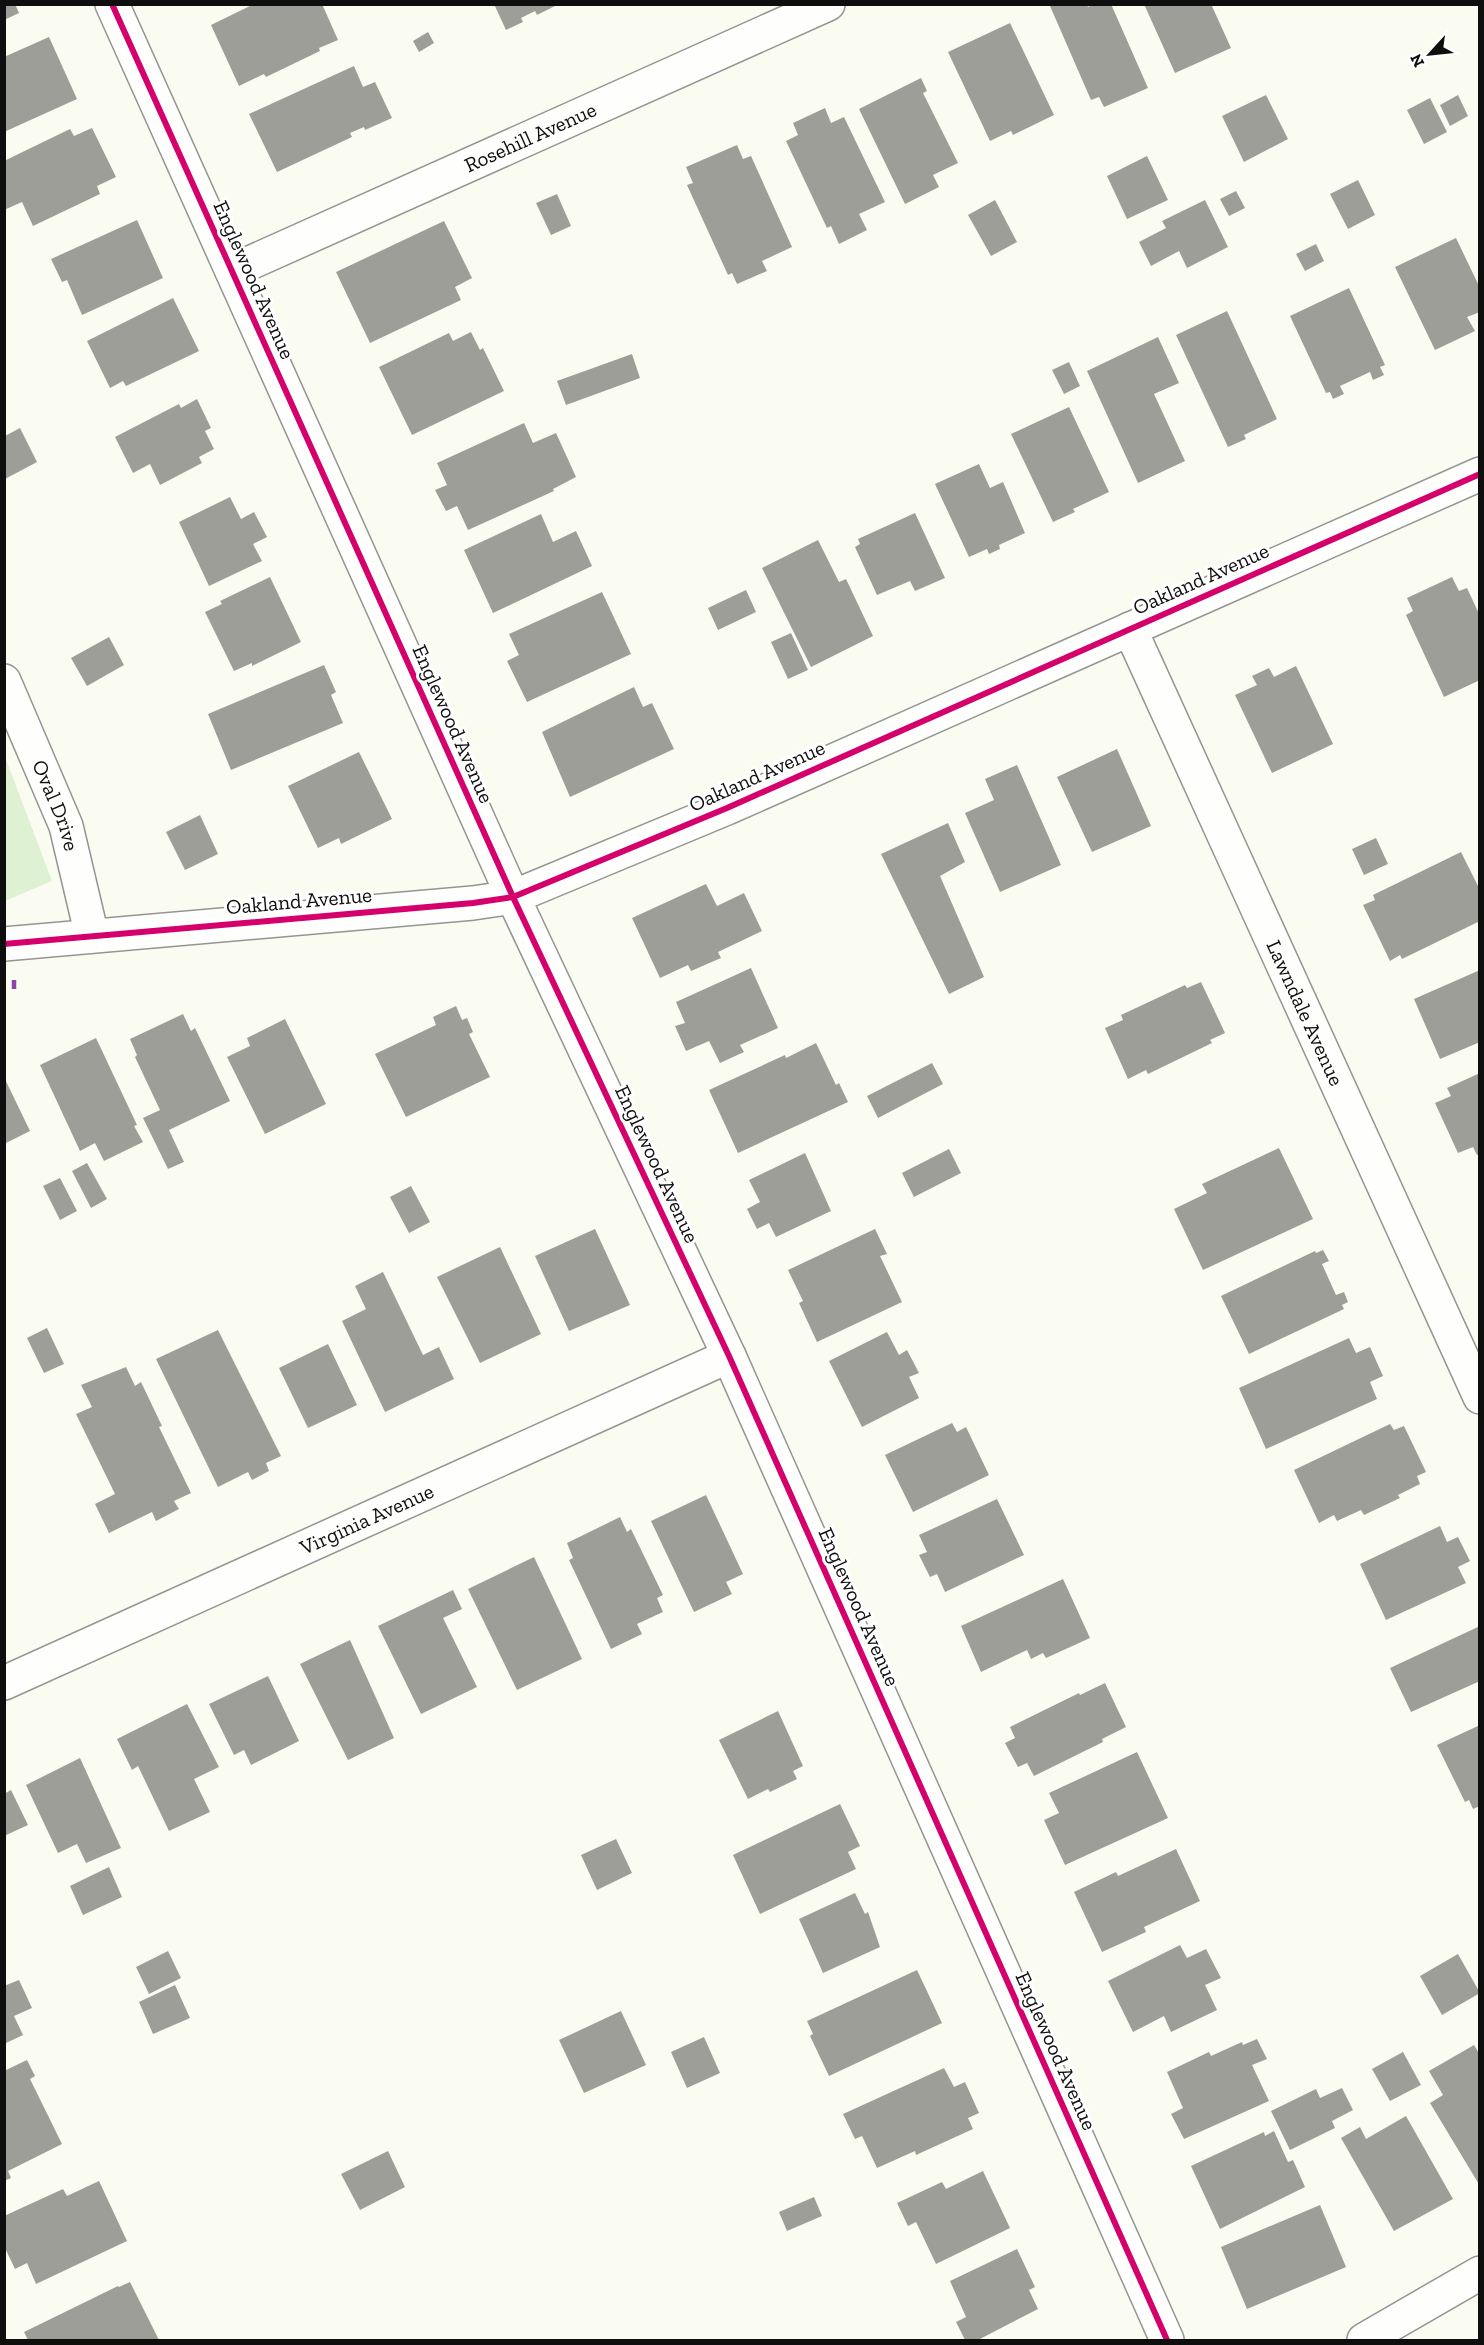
<svg xmlns="http://www.w3.org/2000/svg" width="1484" height="2345" font-family="'Zilla Slab',serif">
	<rect width="100%" height="100%" fill="#fafcf2"/>
	<path fill="#def2d3" d="M4,754l48,127 -47,20h-1z"/>
	<g fill="#9e9e98">
		<path d="M4,4h11l4,9 -15,7z"/>
		<path d="M254,4h68l16,36 -19,8 1,3 -54,26 -2,-3 -25,12 -28,-61z"/>
		<path d="M494,4h65l-22,11 -2,-4 -14,7 2,4 -17,8z"/>
		<path d="M1054,4h33l1,3 5,-3h18l37,84 -44,19 -5,-10 -8,3 -41,-94z"/>
		<path d="M1144,4h67l20,44 -56,25z"/>
		<path d="M1010,23l44,92 -41,20 -2,-4 -21,10 -42,-89z"/>
		<path d="M428,32l6,11 -15,9 -6,-11z"/>
		<path d="M49,37l28,62 -73,33v-75z"/>
		<path d="M354,66l9,21 12,-5 17,36 -27,12 -1,-3 -14,6 2,4 -75,35 -28,-58z"/>
		<path d="M921,78l6,13 -4,2 35,70 -25,12 6,12 -34,17 -46,-95z"/>
		<path d="M1266,95l22,44 -44,23 -22,-46z"/>
		<path d="M1458,95l10,21 -18,10 -10,-21z"/>
		<path d="M1430,98l17,34 -23,12 -17,-34z"/>
		<path d="M825,108l6,15 13,-6 41,85 -26,12 8,16 -28,14 -8,-18 -4,2 -41,-87 12,-6 -5,-12z"/>
		<path d="M92,128l24,49 -19,9 3,8 -67,32 -11,-24 -18,8v-49l66,-32 4,7z"/>
		<path d="M737,145l6,14 8,-3 41,91 -30,14 5,10 -30,13 -5,-11 -4,2 -41,-90 6,-2 -7,-16z"/>
		<path d="M1147,156l21,44 -41,19 -20,-43z"/>
		<path d="M1358,180l17,35 -27,14 -18,-35z"/>
		<path d="M1236,191l9,17 -16,8 -9,-17z"/>
		<path d="M557,194l14,32 -20,9 -15,-32z"/>
		<path d="M995,200l22,42 -26,14 -23,-41z"/>
		<path d="M1205,200l23,47 -41,21 -8,-17 -28,15 -12,-24 27,-14 -4,-7z"/>
		<path d="M137,220l26,58 -81,37 -15,-35 -5,2 -11,-23z"/>
		<path d="M444,221l28,57 -17,9 6,13 -91,43 -34,-71z"/>
		<path d="M1456,238l24,50v24l-13,5 8,14 -40,19 -40,-83z"/>
		<path d="M1316,244l8,17 -19,10 -9,-17z"/>
		<path d="M1349,288l36,77 -5,2 4,8 -11,5 -3,-8 -30,14 4,8 -11,5 -3,-7 -4,1 -36,-77z"/>
		<path d="M173,298l26,53 -73,35 -3,-5 -13,7 -23,-47z"/>
		<path d="M1227,311l50,108 -33,16 2,4 -18,8 -52,-112z"/>
		<path d="M471,332l9,18 3,-2 21,43 -92,44 -33,-68 70,-34 4,8z"/>
		<path d="M1158,337l21,46 -25,11 31,67 -47,22 -51,-112z"/>
		<path d="M632,354l8,24 -74,27 -9,-24z"/>
		<path d="M1069,362l11,24 -16,8 -12,-24z"/>
		<path d="M197,399l14,29 -6,3 9,18 -15,8 3,6 -42,22 -10,-21 -17,9 -18,-36 64,-33 2,4z"/>
		<path d="M1069,407l40,85 -36,17 2,3 -22,10 -42,-88z"/>
		<path d="M524,423l9,20 23,-10 20,44 -23,12 1,2 -86,39 -11,-24 -11,5 -11,-21 12,-5 -10,-22z"/>
		<path d="M20,428l17,34 -32,17v-43z"/>
		<path d="M979,464l11,24 13,-6 22,51 -26,12 1,4 -11,5 -2,-5 -18,8 -34,-73z"/>
		<path d="M230,497l11,22 13,-7 13,25 -14,7 9,17 -53,25 -30,-64z"/>
		<path d="M915,513l30,65 -30,13 -5,-10 -33,14 -22,-48 5,-3 -2,-5z"/>
		<path d="M541,514l12,28 23,-11 16,35 -99,47 -29,-63z"/>
		<path d="M818,540l21,42 7,-3 27,57 -62,31 -49,-99z"/>
		<path d="M270,577l31,65 -49,24v-3l-18,8 -29,-59 17,-8 -2,-3z"/>
		<path d="M1452,577l7,14 8,-3 13,28v64l-36,17 -38,-82 7,-4 -6,-13z"/>
		<path d="M746,590l10,22 -38,18 -10,-22z"/>
		<path d="M602,592l29,62 -104,48 -20,-41 12,-6 -10,-21z"/>
		<path d="M791,633l17,37 -20,9 -17,-37z"/>
		<path d="M109,637l15,28 -37,21 -16,-28z"/>
		<path d="M324,665l12,27 -5,3 12,28 -112,47 -23,-56z"/>
		<path d="M1296,666l37,78 -61,29 -37,-78 22,-10 -5,-9 17,-8 5,9z"/>
		<path d="M634,687l9,20 9,-4 22,46 -104,48 -28,-65z"/>
		<path d="M1117,749l34,77 -59,26 -35,-75z"/>
		<path d="M359,752l33,67 -51,25 -2,-6 -21,10 -30,-62z"/>
		<path d="M1017,765l44,100 -61,27 -35,-79 29,-13 -9,-21z"/>
		<path d="M200,815l18,39 -33,16 -19,-38z"/>
		<path d="M948,823l17,39 -25,14 44,101 -35,17 -68,-140z"/>
		<path d="M1376,838l12,26 -24,11 -12,-26z"/>
		<path d="M1461,852l19,38v31l-78,38 -2,-4 -10,6 -27,-56 12,-5 -2,-5z"/>
		<path d="M706,884l11,22 27,-13 18,38 -44,21 3,6 -30,13 -3,-6 -28,13 -28,-60z"/>
		<path d="M751,968l27,60 -38,17 4,7 -24,11 -11,-22 -23,10 -11,-25 10,-3 -9,-21z"/>
		<path d="M1480,970v72l-40,17 -26,-60z"/>
		<path d="M1201,982l24,51 -15,7 2,3 -64,31 -2,-4 -18,9 -23,-51 18,-8 -2,-5 64,-30 2,3z"/>
		<path d="M456,1006l6,14 5,-2 6,14 -4,2 21,43 -84,40 -31,-63 61,-29 -3,-8z"/>
		<path d="M183,1014l8,17 4,-3 35,73 -61,29 15,32 -16,7 -25,-51 17,-8 -25,-53 2,-2 -7,-16z"/>
		<path d="M285,1019l41,85 -61,30 -38,-77 23,-11 -3,-8z"/>
		<path d="M96,1038l41,87 -3,1 9,16 -39,19 -9,-18 -15,8 -40,-86z"/>
		<path d="M816,1043l20,42 3,-2 9,19 -110,51 -29,-63 76,-35 1,3z"/>
		<path d="M932,1063l11,21 -65,34 -11,-22z"/>
		<path d="M1480,1073v80l-3,2 -4,-8 -15,6 -23,-50 16,-7 -4,-8z"/>
		<path d="M4,1077l26,54 -26,13z"/>
		<path d="M1279,1148l34,71 -110,51 -29,-61 33,-16 -5,-9z"/>
		<path d="M949,1149l12,24 -47,24 -12,-24z"/>
		<path d="M805,1153l26,58 -55,26 -7,-14 -12,6 -10,-20 13,-7 -11,-22z"/>
		<path d="M87,1163l20,36 -16,9 -19,-37z"/>
		<path d="M60,1178l17,33 -17,9 -17,-34z"/>
		<path d="M411,1186l19,36 -21,11 -19,-36z"/>
		<path d="M595,1229l35,76 -61,26 -34,-75z"/>
		<path d="M875,1229l12,25 -7,2 22,46 -85,40 -18,-39 4,-2 -15,-31z"/>
		<path d="M500,1247l41,87 -61,29 -43,-86z"/>
		<path d="M1323,1250l6,11 -7,3 14,31 8,-3 4,10 -6,3 2,4 -95,45 -28,-58 94,-45 1,2z"/>
		<path d="M383,1272l40,83 16,-8 15,32 -69,33 -43,-91 24,-12 -11,-23z"/>
		<path d="M47,1328l17,36 -20,9 -17,-35z"/>
		<path d="M218,1330l63,126 -15,7 3,8 -17,9 -4,-8 -30,15 -62,-128z"/>
		<path d="M887,1332l12,23 8,-5 12,23 -10,4 10,21 -57,29 -33,-66z"/>
		<path d="M1349,1338l7,15 14,-6 13,29 -13,6 7,17 -111,50 -27,-61z"/>
		<path d="M328,1344l29,61 -49,23 -29,-60z"/>
		<path d="M126,1367l9,19 6,-4 21,44 -3,1 32,66 -17,8 5,8 -23,12 -4,-9 -43,21 -14,-29 20,-10 -39,-80 16,-7 -11,-22z"/>
		<path d="M952,1423l5,9 9,-5 23,48 -76,37 -28,-57z"/>
		<path d="M1390,1424l4,6 10,-4 22,46 -9,4 3,8 -22,11 2,3 -36,17 -3,-5 -24,11 -3,-6 -15,8 -25,-53z"/>
		<path d="M706,1495l37,79 -17,8 6,12 -38,18 -43,-91z"/>
		<path d="M997,1499l27,56 -79,37 -8,-18 -7,3 -11,-22 8,-3 -8,-17z"/>
		<path d="M620,1517l7,15 4,-3 32,66 -6,3 6,14 -26,12 5,10 -31,15 -42,-89 4,-2 -6,-15z"/>
		<path d="M1440,1526l7,16 11,-5 12,24 -12,6 8,16 -80,37 -26,-56z"/>
		<path d="M534,1557l48,102 -65,31 -49,-101z"/>
		<path d="M1063,1579l27,59 -44,20 -3,-5 -12,6 -4,-9 -46,22 -20,-46z"/>
		<path d="M453,1590l9,19 -19,9 34,69 -56,27 -43,-88z"/>
		<path d="M1480,1626v55l-69,31 -21,-44z"/>
		<path d="M350,1640l44,98 -46,22 -48,-96z"/>
		<path d="M268,1676l31,65 -48,24 -7,-15 -10,5 -25,-51z"/>
		<path d="M1105,1683l21,44 -24,12 1,3 -69,34 -7,-13 -9,4 -13,-24 10,-5 -5,-11 69,-34 1,2z"/>
		<path d="M187,1704l32,63 -25,12 16,33 -41,19 -31,-65 -6,4 -15,-31z"/>
		<path d="M778,1711l25,55 -10,5 4,8 -27,13 -2,-3 -20,10 -29,-59z"/>
		<path d="M1480,1725v81l-7,3 -4,-9 -4,2 -28,-57z"/>
		<path d="M1137,1752l31,66 -103,47 -21,-45 15,-7 -10,-20z"/>
		<path d="M80,1758l41,90 -35,15 -9,-19 -19,9 -32,-68z"/>
		<path d="M11,1790l17,35 -24,11v-42z"/>
		<path d="M840,1804l20,42 -12,6 8,17 -96,45 -27,-59z"/>
		<path d="M616,1839l16,34 -35,17 -16,-35z"/>
		<path d="M1176,1849l24,52 -56,26 2,5 -44,20 -28,-60 42,-20 2,4z"/>
		<path d="M109,1867l13,30 -39,18 -13,-29z"/>
		<path d="M855,1893l10,21 3,-2 12,35 -57,26 -24,-54z"/>
		<path d="M1180,1945l7,13 19,-9 15,29 -16,7 12,25 -46,22 -7,-16 -31,16 -25,-51z"/>
		<path d="M168,1951l13,27 -32,16 -13,-27z"/>
		<path d="M1458,1954l22,39 -38,22 -22,-39z"/>
		<path d="M917,1970l25,53 -113,53 -19,-40 3,-2 -6,-13z"/>
		<path d="M19,1980l13,28 -18,8 9,19 -19,9v-58z"/>
		<path d="M175,1985l15,33 -37,16 -14,-32z"/>
		<path d="M621,2011l25,54 -62,28 -25,-53z"/>
		<path d="M704,2037l16,36 -33,15 -16,-36z"/>
		<path d="M1257,2039l10,20 -15,6 17,36 -85,38 -13,-25 12,-6 -16,-36 42,-20 2,4 31,-14 1,3z"/>
		<path d="M1474,2045l6,10v131l-50,-83 13,-8 -14,-24z"/>
		<path d="M1403,2052l18,33 -31,16 -18,-32z"/>
		<path d="M27,2060l8,16 -5,3 32,65 -54,27 3,7 -7,3v-110z"/>
		<path d="M944,2068l10,19 11,-5 14,31 -11,5 5,11 -57,26 -1,-4 -38,17 -15,-32 -7,3 -12,-25z"/>
		<path d="M1342,2088l11,22 -21,11 3,7 -45,22 -19,-39 45,-22 4,9z"/>
		<path d="M1406,2116l47,83 -59,32 -53,-93 19,-11 6,12z"/>
		<path d="M1274,2131l14,31 5,-2 12,27 -85,42 -29,-63 73,-34 1,4z"/>
		<path d="M388,2151l17,36 -45,23 -19,-36z"/>
		<path d="M983,2171l27,57 -74,36 -20,-42 -8,4 -11,-23 45,-21 4,7z"/>
		<path d="M99,2181l28,60 -91,43 -9,-21 -12,6 -11,-23v-30l59,-27 4,7z"/>
		<path d="M814,2197l8,19 -35,15 -8,-19z"/>
		<path d="M1320,2205l26,62 -99,42 -26,-62z"/>
		<path d="M1017,2249l18,38 -6,3 9,19 -60,31h-13l-9,-18 10,-5 -16,-36z"/>
		<path d="M130,2282l29,58h-131l-4,-8 94,-46 1,1z"/>
	</g>
	<g fill="none" stroke-linecap="round" stroke-linejoin="round">
		<g stroke="#949591" stroke-width="36">
			<g id="minor">
				<path d="M112,4l401,893 216,459 438,984"/>
				<path id="s1" d="M232,271l596,-267"/>
				<path id="s2" d="M1130,629l350,768"/>
				<path id="s3" d="M4,681l62,145 26,110"/>
				<path d="M4,944l469,-41 40,-6 214,-89 753,-334"/>
				<path id="s4" d="M4,1683l725,-327"/>
				<path d="M1364,2340l116,-67"/>
			</g>
		</g>
		<use href="#minor" stroke="#fefffd" stroke-width="33"/>
		<path stroke="#8e44ad" stroke-width="4.5" stroke-dasharray="9 4.5" stroke-linecap="butt" d="M14,980v11"/>
		<g stroke="#fff" stroke-width="10">
			<g id="cycleway">
				<path d="M112,4l401,893 216,459 438,984"/>
				<path d="M4,944l469,-41 40,-6 214,-89 753,-334"/>
			</g>
		</g>
		<use href="#cycleway" stroke="#d6006c" stroke-width="6"/>
	</g>
	<g text-anchor="middle" stroke-width="6" stroke-linejoin="round" paint-order="stroke">
		<g font-size="21" fill="#0e0e0e" stroke="#fff">
			<text dy="7" stroke="none"><textPath href="#s1" startOffset="327">Rosehill Avenue</textPath></text>
			<text transform="translate(254 280) rotate(66)" y="7">Englewood Avenue</text>
			<text transform="translate(1201 579) rotate(-24)" y="7">Oakland Avenue</text>
			<text transform="translate(453 724) rotate(66)" y="7">Englewood Avenue</text>
			<text transform="translate(757 776) rotate(-24)" y="7">Oakland Avenue</text>
			<text dy="7" stroke="none"><textPath href="#s3" startOffset="135">Oval Drive</textPath></text>
			<text transform="translate(299 901) rotate(-5)" y="7">Oakland Avenue</text>
			<text dy="7" stroke="none"><textPath href="#s2" startOffset="422">Lawndale Avenue</textPath></text>
			<text transform="translate(657 1164) rotate(65)" y="7">Englewood Avenue</text>
			<text dy="7" stroke="none"><textPath href="#s4" startOffset="398">Virginia Avenue</textPath></text>
			<text transform="translate(859 1607) rotate(66)" y="7">Englewood Avenue</text>
			<text transform="translate(1056 2051) rotate(66)" y="7">Englewood Avenue</text>
		</g>
	</g>
	<rect width="1484" height="2345" fill="none" stroke="#0e0e0e" stroke-width="12"/>
	<g transform="translate(1430 54) rotate(243)" stroke="#ffffff" stroke-width="4.5" paint-order="stroke">
	<path d="M0-4.5L10 22L0 15L-10 22Z" fill="#0e0e0e"/>
	<text y="-9" font-size="16" font-weight="bold" text-anchor="middle" fill="#0e0e0e">N</text>
	</g>
</svg>
